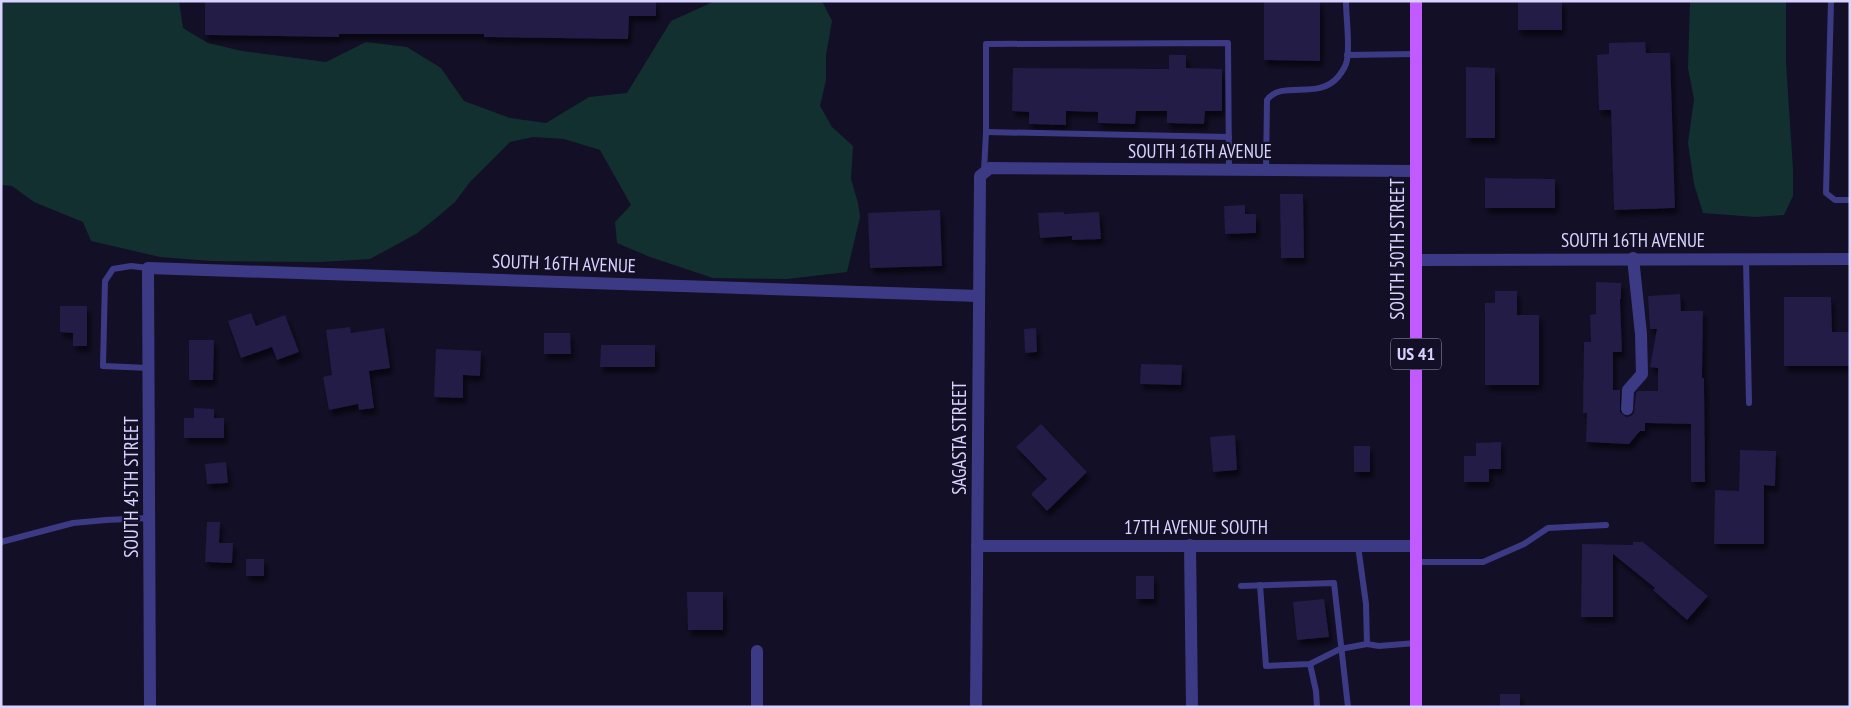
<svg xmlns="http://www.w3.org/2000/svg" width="1851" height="708" font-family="'PT Sans Narrow',sans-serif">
	<defs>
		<filter id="shadow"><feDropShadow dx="3" dy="5.5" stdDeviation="2.5" flood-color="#0009"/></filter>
	</defs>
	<rect width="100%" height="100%" fill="#130f26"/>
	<g fill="#12302f">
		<path d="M1,1h178l4,27 25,15 34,8 84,11 40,-20 41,5 34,21 23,33 46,17 36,5 43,-26 38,-4 44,-72 44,-20h107l10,20 -6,34v25l-6,26 12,21 21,19 -2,33 7,24 2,14 -13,55 -60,7 -74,-1 -63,-21 -33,-14 -2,-21 16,-17 -31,-55 -36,-11 -31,-2 -23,5 -40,40 -15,20 -20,17 -19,15 -46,25 -50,3 -109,-1 -51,-4 -69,-16 -8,-19 -49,-20 -22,-16 -11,-1z"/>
		<path d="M1690,1h96v62l7,106v27l-9,19 -29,2 -52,-4 -9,-29 -6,-41 6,-44 -6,-31z"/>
	</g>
	<g fill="#241b47" filter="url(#shadow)">
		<path d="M205,1h451v15h-27l-1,23 -144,-2v-3h-145v3l-134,-2z"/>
		<path d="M1264,1h56v60l-56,-1z"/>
		<rect x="1518" y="1" width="44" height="29"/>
		<path d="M1645,42l1,11h24l5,155 -61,2 -3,-100h-12l-2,-55 12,-1v-11z"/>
		<path d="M1169,55h17v13l36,1v42h-17l-1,13 -37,-1v-12h-31l-1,13 -37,-1v-11l-32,-1v14l-37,-1v-12l-17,-1 1,-43 156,1z"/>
		<path d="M1466,67l29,1v70h-29z"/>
		<path d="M1485,178l70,1v29h-70z"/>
		<path d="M1280,194h23l1,64h-23z"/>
		<path d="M1245,205v9h11v19l-31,1 -1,-28z"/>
		<path d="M940,210l2,56 -72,2 -2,-55z"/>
		<path d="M1064,212v2l35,-2 2,27 -29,1v-4l-32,2 -2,-25z"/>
		<path d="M1596,282l25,1v16h-1l2,53h-9v38h7v22l6,5 5,-1 3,-3 2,-20 2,-2h20v-23l-8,-1 7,-38h-7l-2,-33 32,-2 1,17h22l-1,67h2l1,104h-14v-58l-46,-1v8h-5l-11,13 -43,-2 1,-29h-4l1,-71h7l-1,-27 6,-1z"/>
		<path d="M1495,291h22v24h22v70h-54v-82h10z"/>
		<path d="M1784,297h47l1,35h18v34h-66z"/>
		<path d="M60,306h27v40h-14v-13l-13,-1z"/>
		<path d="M251,313l5,13 29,-11 14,37 -22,8 -5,-13 -31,11 -13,-37z"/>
		<path d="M350,327l1,6 33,-5 6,40 -21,3 5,37 -15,2 -1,-6 -29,6 -6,-33 9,-2 -6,-45z"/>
		<path d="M1036,328l1,24 -12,1 -1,-24z"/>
		<path d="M544,333h26l1,21h-27z"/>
		<path d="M189,340h25l-1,40h-24z"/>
		<path d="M601,345h54v22h-55z"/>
		<path d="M436,349l45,2 -1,25 -17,-1v23l-29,-1z"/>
		<path d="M1141,364l41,1 -1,20 -41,-1z"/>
		<path d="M194,408l20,1v9h10v20h-40v-20h10z"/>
		<path d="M1041,424l46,48 -40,39 -16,-17 16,-15 -31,-32z"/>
		<path d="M1235,435l2,35 -24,2 -3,-35z"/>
		<path d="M1501,442v27h-12v13h-25v-26h12v-13z"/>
		<rect x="1354" y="446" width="16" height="26"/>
		<path d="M1740,450l36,1 -1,35 -11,-1v59h-50l1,-54 24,1z"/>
		<path d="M226,462l2,21 -21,1 -2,-20z"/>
		<path d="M207,522h13l-1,21h14l-1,20 -27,-1z"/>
		<path d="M1633,542h10l65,54 -21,24 -34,-30 2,-2 -42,-34v63h-32l1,-73 51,1z"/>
		<rect x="246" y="559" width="18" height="17"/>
		<rect x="1136" y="576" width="18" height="23"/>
		<path d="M687,592h36v38h-35z"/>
		<path d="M1324,599l5,38 -32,3 -4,-38z"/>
		<rect x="1500" y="694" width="20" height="13"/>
	</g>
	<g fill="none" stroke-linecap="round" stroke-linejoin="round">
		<g stroke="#3d3a85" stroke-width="6">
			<path d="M1831,1l-5,192 9,7h15"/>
			<path d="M1347,55l69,-1"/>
			<path d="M986,132l243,5"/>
			<path d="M1266,170l1,-70c15,-21 51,1 71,-23 4,-5 8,-10 9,-17 3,-16 -1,-42 -1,-59"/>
			<path d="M984,171l2,-39v-88l242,-1 1,127"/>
			<path d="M1746,259l3,144"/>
			<path d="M148,268l-17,-2 -18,3 -8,12 -2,85 46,2"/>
			<path d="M1,542l72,-19 33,-3 43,-2"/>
			<path d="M1358,546l8,58 1,40 12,2 37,-3"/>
			<path d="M1416,562h67l41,-18 24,-16 58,-3"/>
			<path d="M1260,585l6,81 44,-2 30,-15 27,-5"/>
			<path d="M1241,586l93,-3 14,124"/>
			<path d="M1310,664l6,27 1,16"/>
		</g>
		<g stroke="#3d3a85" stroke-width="12">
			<path d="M1416,260l434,-1"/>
			<path d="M1627,409l1,-19 14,-16 -1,-40 -8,-76"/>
			<path d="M1190,545l2,162"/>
			<path d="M977,546h439"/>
			<path d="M757,651v56"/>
			<path d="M150,707l-2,-439 831,28"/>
			<path d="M976,707l4,-531 10,-8 426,3"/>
		</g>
		<path stroke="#c25bff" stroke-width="12" d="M1416,1v706"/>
	</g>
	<g text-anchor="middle" stroke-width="4.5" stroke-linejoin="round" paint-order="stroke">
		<rect fill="#130f26" stroke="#9e99be" stroke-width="1" x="1391" y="338.5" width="50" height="31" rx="4"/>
		<g font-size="18" font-weight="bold" fill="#d9d4ff">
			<text x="1416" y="360">US 41</text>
		</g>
		<g font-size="19" fill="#d9d4ff" stroke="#130f26">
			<text x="1200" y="158">SOUTH 16TH AVENUE</text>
			<text x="1633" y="247">SOUTH 16TH AVENUE</text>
			<text transform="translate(1397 249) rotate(-90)" y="7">SOUTH 50TH STREET</text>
			<text transform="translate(564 263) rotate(2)" y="7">SOUTH 16TH AVENUE</text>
			<text transform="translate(959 438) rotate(-90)" y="7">SAGASTA STREET</text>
			<text transform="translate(131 487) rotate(-90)" y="7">SOUTH 45TH STREET</text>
			<text x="1196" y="534">17TH AVENUE SOUTH</text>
		</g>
	</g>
	<rect width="1851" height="708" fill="none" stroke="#d9d4ff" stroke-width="5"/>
</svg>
